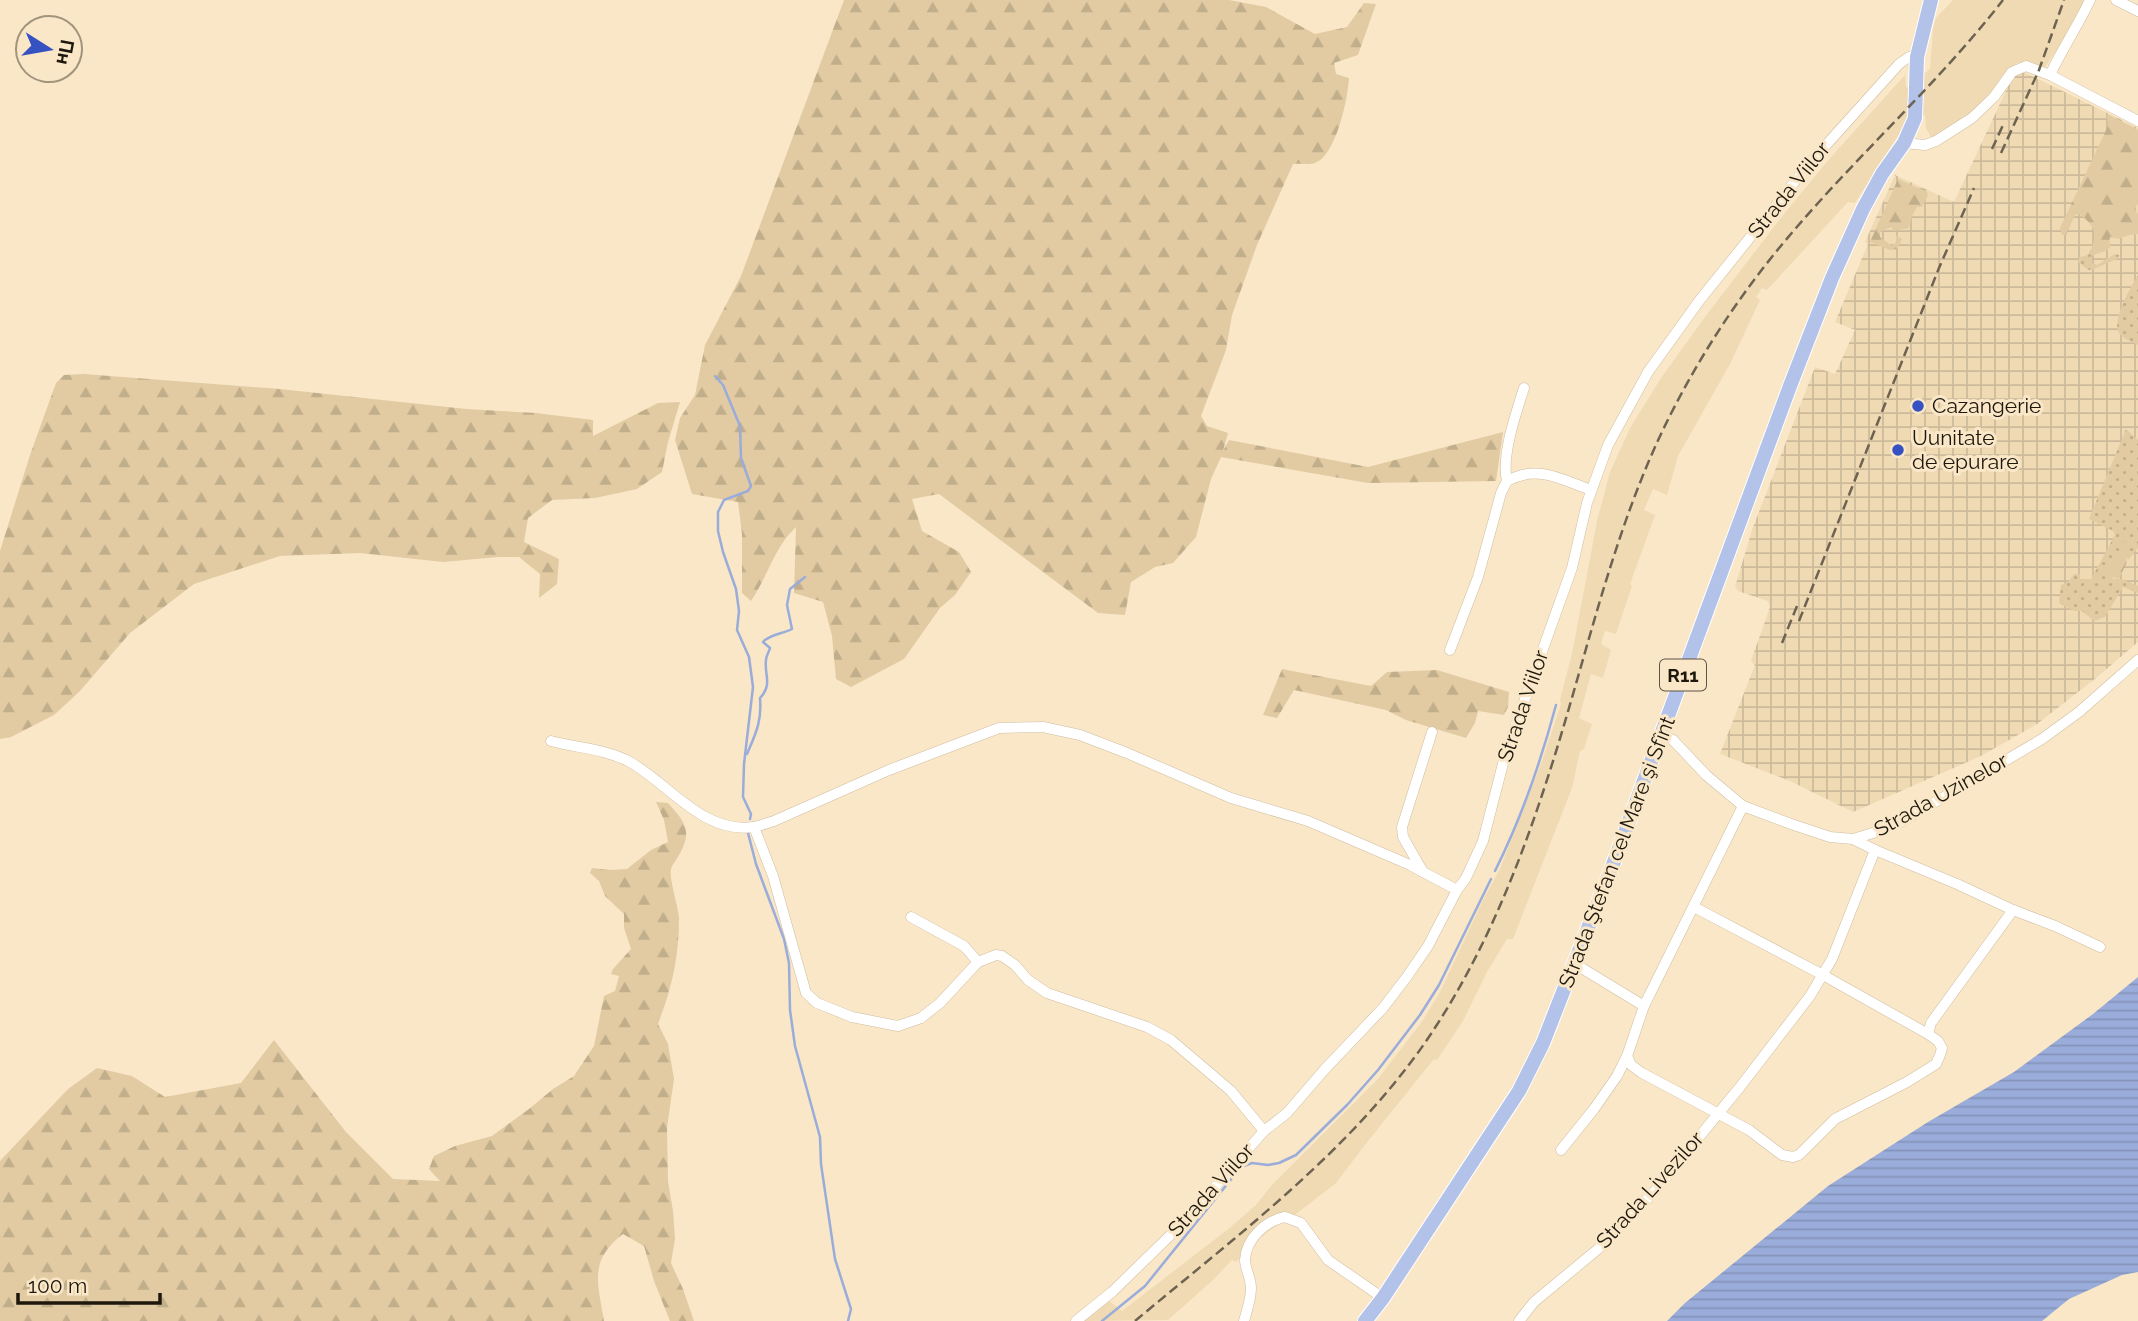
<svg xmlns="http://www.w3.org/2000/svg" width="2138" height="1321" font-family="Raleway,sans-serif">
	<defs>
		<pattern id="industrial-grid" width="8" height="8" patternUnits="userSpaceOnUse" patternTransform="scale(1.75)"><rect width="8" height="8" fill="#f0dab4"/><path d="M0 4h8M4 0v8" fill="none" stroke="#cdba9a"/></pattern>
		<pattern id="grass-dots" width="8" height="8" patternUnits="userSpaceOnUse" patternTransform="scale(1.75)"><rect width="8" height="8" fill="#e2cba3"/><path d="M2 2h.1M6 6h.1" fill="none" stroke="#c1ae8b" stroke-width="1.8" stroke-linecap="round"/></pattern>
		<pattern id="forest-firs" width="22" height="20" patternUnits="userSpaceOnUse" patternTransform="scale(1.75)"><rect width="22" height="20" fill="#e2cba3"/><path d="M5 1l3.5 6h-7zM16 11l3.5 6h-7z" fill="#c1ae8b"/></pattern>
		<pattern id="water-rules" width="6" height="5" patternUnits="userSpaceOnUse" patternTransform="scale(1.75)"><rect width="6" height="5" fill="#9aacda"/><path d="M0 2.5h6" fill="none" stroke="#8493ba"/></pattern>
	</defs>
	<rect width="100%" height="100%" fill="#f9e7c8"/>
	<path fill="#f0dab4" d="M1953,0h134l-22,44 -9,7 -11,16 -28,-4 -5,4 -38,44 -42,28 -6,-11 -1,-13 -20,10 -50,78 -7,-1 -81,88 -5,-2 -6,9 4,3 -30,64 -52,92 -11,39 -14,-6 -9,21 11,5 -25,69 2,2 -16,48 -11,-3 -4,13 10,6 -8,28 -12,-4 -12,44 13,6 -8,25 -4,2 -8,37 -59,151h-6l-20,33 -24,49 -26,39 -3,-1 -66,82 -32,42 -49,38 -6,1 -24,18 -21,22 -4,-2 -19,20 -45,40 -84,1 25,-20 13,10 105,-81 29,-25 15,-19 106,-106 44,-57 19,-31 43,-92 17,-31 42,-108 19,-57 -1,-5 12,-45 25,-133 13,-49 20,-44 31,-50 44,-61 78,-102 48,-58 74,-82 1,13 24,-19 3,-40 3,-11z"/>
	<path fill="url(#industrial-grid)" d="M2024,72l114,56v514l-42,36 -59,46 -56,32 -128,56 -63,-31 -70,-27 35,-89 -4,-4 19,-54 -2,-6 -30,-10 -3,-4 17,-57 63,-163 20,7 20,-44 -20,-8 33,-78 -3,-2 30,-67 59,27 58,-124 7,-5z"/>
	<g fill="url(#grass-dots)">
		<path d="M2110,240c3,13 -10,11 -18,16v7l5,2 18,-11 4,1 -1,4c-11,2 -19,10 -30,11l-10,-8 1,-5 6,-1 24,-13z"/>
		<path d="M2138,275v70c-6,-3 -16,-7 -19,-12 -8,-14 12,-45 19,-58z"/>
		<path d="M2126,429l12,11v108l-10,12 -3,-6 1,-5 -4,-6c-2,9 -4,22 -13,26l4,10h9l16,7v7l-15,-6 -18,30 -11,4 -12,-10h-8l-15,-8 2,-18 7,-3 6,-8h6v5h11l24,-44 -2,-4 -24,-12z"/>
	</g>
	<g fill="url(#forest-firs)">
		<path d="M844,0h385l37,7 49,27 32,-7 17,-24 12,1 -18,51 -24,8 2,11 13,4c-1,20 -13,78 -34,85 -6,2 -16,0 -22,1l-36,81 -25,70 -6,35 -25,66 6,10 21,7 -5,18 6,-11 139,27 135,-35 -7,49 -128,2 -147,-26 -10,22 -15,58 -23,26 -18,4 -24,15 -6,33 -27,-2 -159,-119 -27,5 10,32 37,21 12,20 -16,23 -15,13 -36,51 -53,28 -15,-8 -4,-43 -9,-34 -29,-9 2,-66c-21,19 -29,51 -45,74l-9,-8v-59l-4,-32 -46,-8 -17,-54 5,-22 15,-23 10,-50 36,-69z"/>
		<path d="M2107,114l31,16v74l-4,5 4,5v20l-9,1 -10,4 -9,-2c-1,12 -12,11 -21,16 10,-18 6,-28 -10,-39l-4,1 -9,20h-4l-2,-7 48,-102z"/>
		<path d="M1898,179l29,13 1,3 -6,12h-5l-5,9 -3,12 -15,3 -3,-4 -11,5v5l12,9 4,-4v-7l6,4 -5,10 -7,1 -20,-8z"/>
		<path d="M84,374l196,15 186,20 70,4 57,7v16l65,-33 22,-1 -12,40 -6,30 -25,17 -42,9 -43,2 -24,18 -4,24 35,17 -2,25 -18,14 1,-24 -21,-17h-21l-55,5 -83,-9 -80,3 -86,28 -64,49 -50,58 -26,24 -43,22 -11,2v-188l30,-96 26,-72 8,-8z"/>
		<path d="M2125,540c3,5 0,15 2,22l-8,17 -10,-3 -2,-5c12,-7 10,-22 18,-31z"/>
		<path d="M1282,669l89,17 16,-14 50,-2 72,22 -1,15 -4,8 -26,-4 -3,12 -9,15 -60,-18 -20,-10 -92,-20 -17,28 -14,-3z"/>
		<path d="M656,802l12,1c17,19 25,28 11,52 -2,4 -7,10 -8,14 -2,11 7,36 8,49 0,40 -7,69 -21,106l10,20 6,35 -7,49 1,53 5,30 2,28 -4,24 12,26 11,32h-24l-16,-40 -10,-35 -21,-12c-35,27 -25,49 -19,87h-604v-160l68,-72 29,-21 35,8 33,21 76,-14 33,-43 72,92 47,47 47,2 -11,-12 5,-13 21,-10 37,-10 37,-27 24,-20 21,-13 20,-30 10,-50 11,-5 4,-15 -8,-2 2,-5 18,-20 -7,-21v-14l-19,-18 -6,-15 -9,-8 2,-5 18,2 17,-1 24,-19 17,-8 -4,-22z"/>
	</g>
	<path fill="url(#water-rules)" d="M2138,977v295l-16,3 -53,24 -27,22h-375l18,-18 143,-117 100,-64 86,-50 79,-58z"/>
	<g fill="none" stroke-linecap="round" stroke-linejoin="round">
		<g stroke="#9aacda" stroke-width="2.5">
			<path d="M715,376l8,9 17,41 1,32 10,28 -3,5 -24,9 -6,12v19l5,21 13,37 3,22 -2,19 12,27 4,30 -9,77 -1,33 8,17 -1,5"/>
			<path d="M747,754c9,-21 15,-33 13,-56 13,-14 4,-23 6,-38 0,-4 3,-8 4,-12l-7,-6c7,-8 20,-8 29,-13l-5,-24 3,-16 15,-12"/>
			<path d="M748,833l8,31 28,75 5,24 1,47 5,36 25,91 1,27 14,95 16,50 -3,12"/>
			<path d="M1495,871c26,-52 46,-110 61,-166"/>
			<path d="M1102,1321l43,-35 96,-119 11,-4 16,2 11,-2 17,-8 51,-50 31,-35 42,-55 19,-30 52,-106"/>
		</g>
		<g stroke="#cfbea0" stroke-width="11">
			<g id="street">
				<path d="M2116,0l22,11"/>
				<path d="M2050,75c12,-26 28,-49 40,-75"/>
				<path d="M1904,143l21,2 11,-4 36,-23 22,-21 18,-25 14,-6 24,9 88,46"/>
				<path d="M1507,481c-6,-25 9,-68 17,-93"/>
				<path d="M1450,650l28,-73 23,-84 6,-12c31,-17 55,-1 84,9"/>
				<path d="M1661,734l12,6 33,35 37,31 48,18 39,13 23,2 30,-9 20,-9 139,-82 37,-27 59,-52"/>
				<path d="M551,741c26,7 55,8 79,21 39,22 73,72 123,65 7,-1 14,-4 21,-6l115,-51 110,-42 44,-1 37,8 47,18 104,45 77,23 102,44 47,25"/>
				<path d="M754,827l19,49 33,117 11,10 35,14 46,9 23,-8 19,-15 38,-41 18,-7 6,1 13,9 13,15 19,13 100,34 24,13 60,51 33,40"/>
				<path d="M1853,839l22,11 82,34 56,26 42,16 45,21"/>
				<path d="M1423,872l-20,-35 -1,-10 30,-95"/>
				<path d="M1694,907l129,68 105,59"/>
				<path d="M911,917l53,29 14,16"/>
				<path d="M1575,964l69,42"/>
				<path d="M1627,1056l4,9 11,8 107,57 33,25 11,2 6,-2 36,-36 72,-37 29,-18 4,-9 2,-7 -4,-7 -10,-7 3,-11 82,-113"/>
				<path d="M1561,1150l33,-41 23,-33 10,-20 17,-50 99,-200"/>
				<path d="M1076,1321l36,-29 75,-73 77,-88 23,-18 38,-44 58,-61 23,-30 22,-32 29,-56 9,-12 17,-37 23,-89 66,-184 15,-65 21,-58 40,-73 51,-71 110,-137 90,-100 10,-7h8"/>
				<path d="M1244,1321c3,-11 7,-22 7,-33 0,-10 -6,-19 -6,-28 1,-21 20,-39 40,-43l16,6 27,37 55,38"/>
				<path d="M1519,1321l15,-19 64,-53 56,-57 86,-105 70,-91 22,-37 43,-109"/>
			</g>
		</g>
		<g stroke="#fff" stroke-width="16">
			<path id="primary" d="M1365,1321l18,-23 90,-137 46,-70 24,-48 71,-181 176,-476 42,-108 31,-69 19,-35 22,-31 11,-25 2,-61 14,-57"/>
		</g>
		<use href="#street" stroke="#fff" stroke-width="10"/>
		<use href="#primary" stroke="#b3c2e9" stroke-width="14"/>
		<g stroke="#6e6351" stroke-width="2.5" stroke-dasharray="10 5" stroke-linecap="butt">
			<path d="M1992,149l12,-26"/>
			<path d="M2001,153l38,-83 25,-70"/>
			<path d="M1799,621l140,-353 35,-80"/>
			<path d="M1782,643l15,-37"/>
			<path d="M1135,1321c99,-83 205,-162 282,-267 57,-79 96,-171 126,-262 44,-131 69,-268 134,-390 33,-63 73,-121 119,-174 67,-78 144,-147 207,-228"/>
		</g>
	</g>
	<g fill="#3551c2" stroke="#f9e7c8" stroke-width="2.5">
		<circle cx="1918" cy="406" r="7"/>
		<circle cx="1898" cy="450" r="7"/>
	</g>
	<g text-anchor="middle" stroke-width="6" stroke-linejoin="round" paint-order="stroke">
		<rect fill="#f9e7c8" stroke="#5f5544" stroke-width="2" x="1660" y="659.5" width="46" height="31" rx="5"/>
		<g font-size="19" font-weight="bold" fill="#1d170c">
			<text x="1683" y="682">R11</text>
		</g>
		<g font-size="21" fill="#1d170c" stroke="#f9e7c8">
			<text transform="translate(1789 190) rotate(-51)" y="7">Strada Viilor</text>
			<text transform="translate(1523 706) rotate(-71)" y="7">Strada Viilor</text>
			<text transform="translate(1941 795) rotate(-29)" y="7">Strada Uzinelor</text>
			<text transform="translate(1617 852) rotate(-69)" y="7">Strada Ştefan cel Mare şi Sfînt</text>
			<text transform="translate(1211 1190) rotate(-48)" y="7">Strada Viilor</text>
			<text transform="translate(1650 1190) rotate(-48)" y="7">Strada Livezilor</text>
		</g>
		<g font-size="21" fill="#1d170c" stroke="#f9e7c8" text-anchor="start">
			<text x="1932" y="413">Cazangerie</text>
			<text x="1912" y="445">Uunitate<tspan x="1912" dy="24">de epurare</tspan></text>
		</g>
	</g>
	<g transform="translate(49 49) rotate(101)"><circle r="33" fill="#f9e7c8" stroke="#a1947d" stroke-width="2"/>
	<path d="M0-5L12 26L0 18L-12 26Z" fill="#3551c2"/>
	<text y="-10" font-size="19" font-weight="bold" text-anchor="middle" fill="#1d170c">Пн</text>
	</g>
	<path d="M18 1293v10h142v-10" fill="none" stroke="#1d170c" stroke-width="3.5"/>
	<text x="28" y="1293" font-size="21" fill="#1d170c" stroke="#f9e7c8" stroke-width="5" paint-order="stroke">100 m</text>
</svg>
